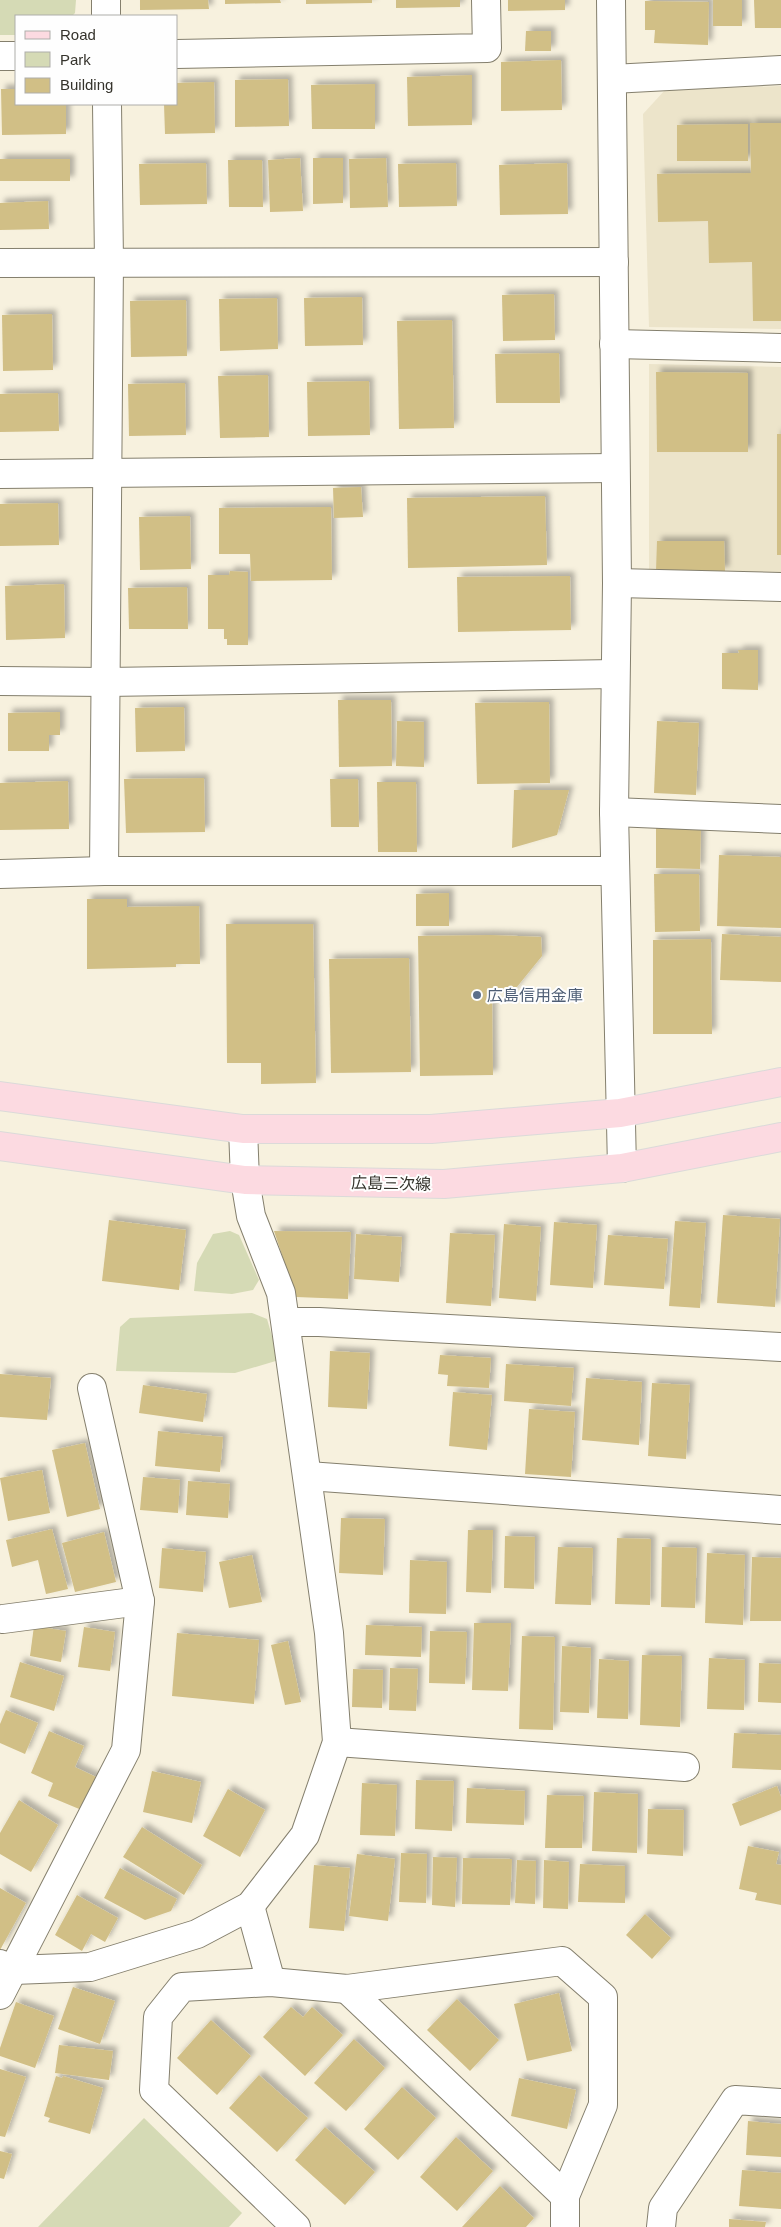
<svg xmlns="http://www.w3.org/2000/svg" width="781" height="2227" font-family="Helvetica,'Noto Sans JP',sans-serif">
	<defs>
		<filter id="shadow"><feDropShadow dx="4.5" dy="-4.5" stdDeviation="2.5" flood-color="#0004"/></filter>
	</defs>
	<rect width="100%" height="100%" fill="#f7f1de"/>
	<g fill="#ece4ca">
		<path d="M781,86v243l-132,-2 -6,-213 22,-24z"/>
		<path d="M649,364l132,3v209l-132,-3z"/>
	</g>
	<g fill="#d5dab5">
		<path d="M0,0h76l-1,13 -3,3h-56v19h-16z"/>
		<path d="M230,1231l9,4 20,45 -6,10 -21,4 -38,-3 3,-28 16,-29z"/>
		<path d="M252,1313l15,6 12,41 -44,13 -119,-2 4,-44 10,-9z"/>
		<path d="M144,2118l98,95 -13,14h-191z"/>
	</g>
	<g fill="#d1bf86" filter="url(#shadow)">
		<path d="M140,0h68l1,9 -69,1z"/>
		<path d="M225,0h55l1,3 -56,1z"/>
		<path d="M306,0h66v3l-66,1z"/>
		<path d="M396,0h64v7l-64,1z"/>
		<path d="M508,0h57v10l-57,1z"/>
		<rect x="713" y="0" width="29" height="26"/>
		<path d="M754,0h27v28h-26z"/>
		<path d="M645,1l64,1 -1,43 -54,-2 1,-13h-10z"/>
		<path d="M526,31h25v20h-26z"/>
		<path d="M561,60l1,50 -61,1v-49z"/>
		<path d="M472,75v50l-64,1 -1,-49z"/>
		<path d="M288,79l1,47 -54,1v-47z"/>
		<path d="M214,82l1,51 -50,1 -1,-30h12v-21z"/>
		<path d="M375,84v45h-63l-1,-44z"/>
		<path d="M1,89h15v15h50v30l-64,1z"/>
		<path d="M750,123h31v198h-28l-1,-59 -43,1 -1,-42 -50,1 -1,-48 94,-1z"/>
		<path d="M748,124v37h-71v-36z"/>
		<path d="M300,158l3,53 -33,1 -2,-52z"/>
		<path d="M313,158h30v45l-30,1z"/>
		<path d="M386,158l2,49 -38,1 -1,-49z"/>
		<rect x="0" y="159" width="70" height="22"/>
		<path d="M228,160h34l1,47h-34z"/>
		<path d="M206,163l1,41 -67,1 -1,-41z"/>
		<path d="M456,163l1,43 -58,1 -1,-43z"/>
		<path d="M567,163l1,51 -68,1 -1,-50z"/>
		<path d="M48,201l1,28 -49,1v-27z"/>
		<path d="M554,294l1,46 -52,1 -1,-46z"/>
		<path d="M362,297l1,48 -58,1 -1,-48z"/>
		<path d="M277,298l1,51 -58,2 -1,-52z"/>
		<path d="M186,300l1,56 -56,1 -1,-56z"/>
		<path d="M52,314l1,56 -50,1 -1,-56z"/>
		<path d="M452,320l2,108 -55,1 -2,-108z"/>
		<path d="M559,353l1,50h-64l-1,-49z"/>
		<path d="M656,372l92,1v79h-91z"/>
		<path d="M268,375l1,62 -49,1 -2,-62z"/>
		<path d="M369,381l1,54 -62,1 -1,-54z"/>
		<path d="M185,383l1,52 -57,1 -1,-52z"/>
		<path d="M58,393l1,38 -59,1v-38z"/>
		<rect x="777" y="434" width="4" height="121"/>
		<path d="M361,487l2,30 -29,1 -1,-30z"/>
		<path d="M545,496l2,69 -139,3 -1,-70z"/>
		<path d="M58,503l1,42 -59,1v-42z"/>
		<path d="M331,507l1,73 -81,1 -1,-27h-31v-46z"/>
		<path d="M190,516l1,53 -51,1 -1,-53z"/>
		<path d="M657,541h67l1,30h-69z"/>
		<path d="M230,571l18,1v73h-21v-6h-3v-10h-16v-54h21z"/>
		<path d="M570,576l1,54 -113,2 -1,-55z"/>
		<path d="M64,584l1,54 -59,2 -1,-54z"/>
		<path d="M187,587l1,42h-59l-1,-41z"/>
		<path d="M738,650h20v40l-36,-1v-36h17z"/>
		<path d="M338,700h53l1,66 -53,1z"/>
		<path d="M549,702l1,81 -73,1 -2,-81z"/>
		<path d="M184,707l1,44 -49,1 -1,-44z"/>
		<path d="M60,712v23h-11v16h-41v-38z"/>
		<path d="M397,721l27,1v45l-28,-1z"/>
		<path d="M657,721l42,2 -3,72 -42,-2z"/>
		<path d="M204,778l1,54 -79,1 -2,-54z"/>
		<path d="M330,779h28l1,48h-28z"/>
		<path d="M68,781l1,48 -69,1v-47z"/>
		<path d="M377,782h39l1,70h-39z"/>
		<path d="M514,790h55l-12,45 -45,13z"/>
		<path d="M656,825l45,1 -1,43 -44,-1z"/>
		<path d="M719,855l62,2v71l-64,-2z"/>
		<path d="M654,874h45l1,57 -45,1z"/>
		<path d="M449,893v33h-33v-32z"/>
		<path d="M87,899h40v8l72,-1 1,58h-24v3l-89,2z"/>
		<path d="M226,924h87l3,159 -55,1v-21h-34z"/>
		<path d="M722,934l59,3v45l-61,-2z"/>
		<path d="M491,935l50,2 1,19 -30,37h-20l1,82 -73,1 -2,-140z"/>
		<path d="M711,939l1,95h-59v-94z"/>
		<path d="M409,958l2,114 -80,1 -2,-114z"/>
		<path d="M723,1215l57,4 -5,88 -58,-4z"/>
		<path d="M109,1220l77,10 -7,60 -77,-9z"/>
		<path d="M675,1221l31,2 -6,85 -31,-2z"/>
		<path d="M554,1222l43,3 -4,63 -43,-3z"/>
		<path d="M504,1224l37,3 -5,74 -37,-3z"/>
		<path d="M274,1231l77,1 -3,67 -52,-2z"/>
		<path d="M450,1233l45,2 -4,71 -45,-3z"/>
		<path d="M356,1234l46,3 -3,45 -45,-3z"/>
		<path d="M608,1235l60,4 -4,50 -60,-4z"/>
		<path d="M330,1351l40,2 -3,56 -39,-2z"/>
		<path d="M440,1355l51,3 -2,30 -42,-2 1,-11 -10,-1z"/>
		<path d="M506,1364l68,4 -3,38 -67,-5z"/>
		<path d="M0,1374l51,4 -4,42 -47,-3z"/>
		<path d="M586,1378l56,4 -3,63 -57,-5z"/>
		<path d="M652,1383l38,2 -4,74 -38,-3z"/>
		<path d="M143,1385l64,9 -4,28 -64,-9z"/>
		<path d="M453,1392l39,3 -5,55 -38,-4z"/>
		<path d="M529,1409l46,3 -4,65 -46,-3z"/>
		<path d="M158,1431l65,6 -3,35 -65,-6z"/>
		<path d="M85,1443l15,66 -33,8 -15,-67z"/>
		<path d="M42,1470l8,43 -42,8 -8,-43z"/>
		<path d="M143,1477l37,3 -2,33 -38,-3z"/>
		<path d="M188,1481l42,3 -2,34 -42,-3z"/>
		<path d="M341,1518l44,1 -2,56 -44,-2z"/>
		<path d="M52,1529l16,60 -22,5 -8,-34 -26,7 -6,-27z"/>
		<path d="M468,1530h25l-2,63 -25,-1z"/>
		<path d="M104,1532l12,50 -41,10 -13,-49z"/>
		<path d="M505,1536l30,1 -1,52 -30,-1z"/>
		<path d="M617,1538l34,1 -1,66 -35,-1z"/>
		<path d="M558,1547l35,1 -2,57 -36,-1z"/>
		<path d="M662,1547l35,1 -2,60 -34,-1z"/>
		<path d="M162,1548l44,4 -3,40 -44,-4z"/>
		<path d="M707,1553l38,2 -2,70 -38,-2z"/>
		<path d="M252,1555l10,47 -33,6 -10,-46z"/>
		<path d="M752,1557l29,1v63h-31z"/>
		<path d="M410,1560l37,2 -1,52 -37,-1z"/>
		<path d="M474,1623h37l-3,68 -36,-1z"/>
		<path d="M366,1625l56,2 -1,30 -56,-2z"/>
		<path d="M34,1626l32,5 -5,31 -31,-6z"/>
		<path d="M84,1627l31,5 -5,39 -32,-4z"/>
		<path d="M430,1631l37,1 -2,52 -36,-1z"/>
		<path d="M177,1633l82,7 -5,64 -82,-8z"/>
		<path d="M522,1636l33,1 -2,93 -34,-1z"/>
		<path d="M288,1641l13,61 -16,3 -14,-60z"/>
		<path d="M562,1646l29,2 -2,65 -29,-1z"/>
		<path d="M642,1655l40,1 -2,71 -40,-2z"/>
		<path d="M709,1658l36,2 -1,50 -37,-1z"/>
		<path d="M599,1659l30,2 -1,58 -31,-1z"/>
		<path d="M20,1662l44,14 -10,35 -44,-14z"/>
		<path d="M759,1663l22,1v39l-23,-1z"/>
		<path d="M390,1668l28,1 -2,42 -27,-1z"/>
		<path d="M353,1669l30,1 -1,38 -30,-1z"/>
		<path d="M6,1710l32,13 -13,31 -25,-11v-19z"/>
		<path d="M49,1731l35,15 -9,21 23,11 -14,33 -36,-15 5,-13 -22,-10z"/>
		<path d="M734,1733l47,2v35l-49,-2z"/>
		<path d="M152,1771l49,11 -9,41 -49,-11z"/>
		<path d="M416,1780l38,1 -2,50 -37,-2z"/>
		<path d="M362,1783l35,2 -2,51 -35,-1z"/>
		<path d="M777,1786l4,11v13l-41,16 -8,-22z"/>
		<path d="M467,1788l58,3 -1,34 -58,-2z"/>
		<path d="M228,1789l37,21 -25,47 -37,-21z"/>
		<path d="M594,1792l44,2 -1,59 -45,-2z"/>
		<path d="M547,1795l37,1 -2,52h-37z"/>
		<path d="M19,1800l39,25 -27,47 -31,-18v-21z"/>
		<path d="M648,1809l36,1 -1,46 -36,-2z"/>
		<path d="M142,1827l60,38 -18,30 -61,-38z"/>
		<path d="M748,1846l31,6 -3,12 5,1v40l-26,-5 2,-7 -18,-4z"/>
		<path d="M401,1853l26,1 -1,49 -27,-1z"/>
		<path d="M357,1854l38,5 -7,62 -39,-5z"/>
		<path d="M433,1857l24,1 -2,49 -23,-2z"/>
		<path d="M463,1858l49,1 -2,46 -48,-1z"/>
		<path d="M517,1860l19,1 -1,43 -20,-1z"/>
		<path d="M544,1860l25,2 -1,47 -25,-1z"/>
		<path d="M580,1864l45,2v37l-47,-1z"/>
		<path d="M314,1865l36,3 -6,63 -35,-3z"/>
		<path d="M120,1868l57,31 -6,12 -26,9 -41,-22z"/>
		<path d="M0,1888l26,15 -26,47z"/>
		<path d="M77,1895l41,23 -13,24 -14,-8 -9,17 -27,-16z"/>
		<path d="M645,1914l26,24 -19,21 -26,-24z"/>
		<path d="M73,1987l42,14 -15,43 -42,-15z"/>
		<path d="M559,1993l13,58 -45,10 -13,-57z"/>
		<path d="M457,1999l42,41 -29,31 -43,-41z"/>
		<path d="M16,2002l38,14 -19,52 -35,-12v-8z"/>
		<path d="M291,2007l12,10 9,-10 31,28 -38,41 -42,-39z"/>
		<path d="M211,2020l40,36 -34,39 -40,-37z"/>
		<path d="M354,2039l31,29 -39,43 -32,-28z"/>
		<path d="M59,2045l54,6 -4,29 -54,-7z"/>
		<path d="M0,2069l26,8 -21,60 -5,-1z"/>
		<path d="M259,2075l49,43 -31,34 -48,-44z"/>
		<path d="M56,2076l6,2 1,-2 40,12 -13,46 -42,-12 2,-4 -6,-2z"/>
		<path d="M519,2078l57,12 -9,39 -56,-13z"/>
		<path d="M402,2087l34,31 -38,42 -34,-31z"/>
		<path d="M748,2121l33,3v33l-35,-2z"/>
		<path d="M325,2127l50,45 -30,33 -50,-45z"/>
		<path d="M456,2137l37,34 -36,40 -37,-34z"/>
		<path d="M0,2151l12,3 -8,25 -4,-1z"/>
		<path d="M742,2170l39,3v36l-42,-3z"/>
		<path d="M500,2186l34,32 -8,9h-64z"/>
		<path d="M729,2219l37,3 -1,5h-36z"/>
	</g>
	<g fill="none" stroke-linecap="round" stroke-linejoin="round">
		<g stroke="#847f6d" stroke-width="30">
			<g id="street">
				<path d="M176,54l311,-6 -1,-48"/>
				<path d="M0,56h16"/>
				<path d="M612,79l169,-9"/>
				<path d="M614,344l167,4"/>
				<path d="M0,474l615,-6"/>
				<path d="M617,583l164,4"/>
				<path d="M0,681l106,1 509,-8"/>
				<path d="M614,812l167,7"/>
				<path d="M104,871l5,-609"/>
				<path d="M0,874l104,-3h511"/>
				<path d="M286,1322h33l462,25"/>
				<path d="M308,1476l473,34"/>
				<path d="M3,1619l137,-18"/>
				<path d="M337,1742l348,25"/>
				<path d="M250,1906l21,76"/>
				<path d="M0,1964l14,6 76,-3 107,-33 53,-28 55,-71 32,-93 -8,-109 -48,-340 -30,-77 -6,-36 -2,-51"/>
				<path d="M347,1989l218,207v31"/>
				<path d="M0,1995l126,-245 14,-149 -48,-213"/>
				<path d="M296,2227l-142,-137 4,-73 24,-30 89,-5 76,7 215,-28 41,36v108l-38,91"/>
				<path d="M661,2227l2,-19 72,-108 46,3"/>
			</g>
		</g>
		<g stroke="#847f6d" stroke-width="30">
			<g id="secondary">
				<path d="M106,0v16"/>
				<path d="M611,0l6,583 -3,229 8,356"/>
				<path d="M107,104l2,158"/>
				<path d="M0,263l614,-1"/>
			</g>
		</g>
		<g stroke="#dbdad9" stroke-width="30">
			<g id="primary">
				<path d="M0,1096l243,33h188l189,-16 161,-31"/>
				<path d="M0,1146l245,34 199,4 178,-16 159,-31"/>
			</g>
		</g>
		<use href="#street" stroke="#fff" stroke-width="28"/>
		<use href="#secondary" stroke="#fff" stroke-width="28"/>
		<use href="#primary" stroke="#fcdae1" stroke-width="28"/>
	</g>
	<circle fill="#5c6f8a" stroke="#fefefe" stroke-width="2" cx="477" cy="995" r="5"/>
	<g text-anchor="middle" stroke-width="4" stroke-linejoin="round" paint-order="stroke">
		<g font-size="16" fill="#4e5e75" stroke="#fefefe" text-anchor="start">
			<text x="487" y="1001">広島信用金庫</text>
		</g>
		<g font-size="16" fill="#35332c" stroke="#fefefe">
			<text transform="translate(391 1183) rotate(1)" y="6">広島三次線</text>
		</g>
	</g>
	<rect x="15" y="15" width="162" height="90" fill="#fefefe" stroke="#aeadaa"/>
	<rect x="25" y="31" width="25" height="8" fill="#fcdae1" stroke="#aeadaa"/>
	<text x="60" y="40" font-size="15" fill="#35332c">Road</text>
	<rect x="25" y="52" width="25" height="15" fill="#d5dab5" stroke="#aeadaa"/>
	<text x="60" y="65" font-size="15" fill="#35332c">Park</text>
	<rect x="25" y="78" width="25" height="15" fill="#d1bf86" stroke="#aeadaa"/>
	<text x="60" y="90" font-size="15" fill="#35332c">Building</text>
</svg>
